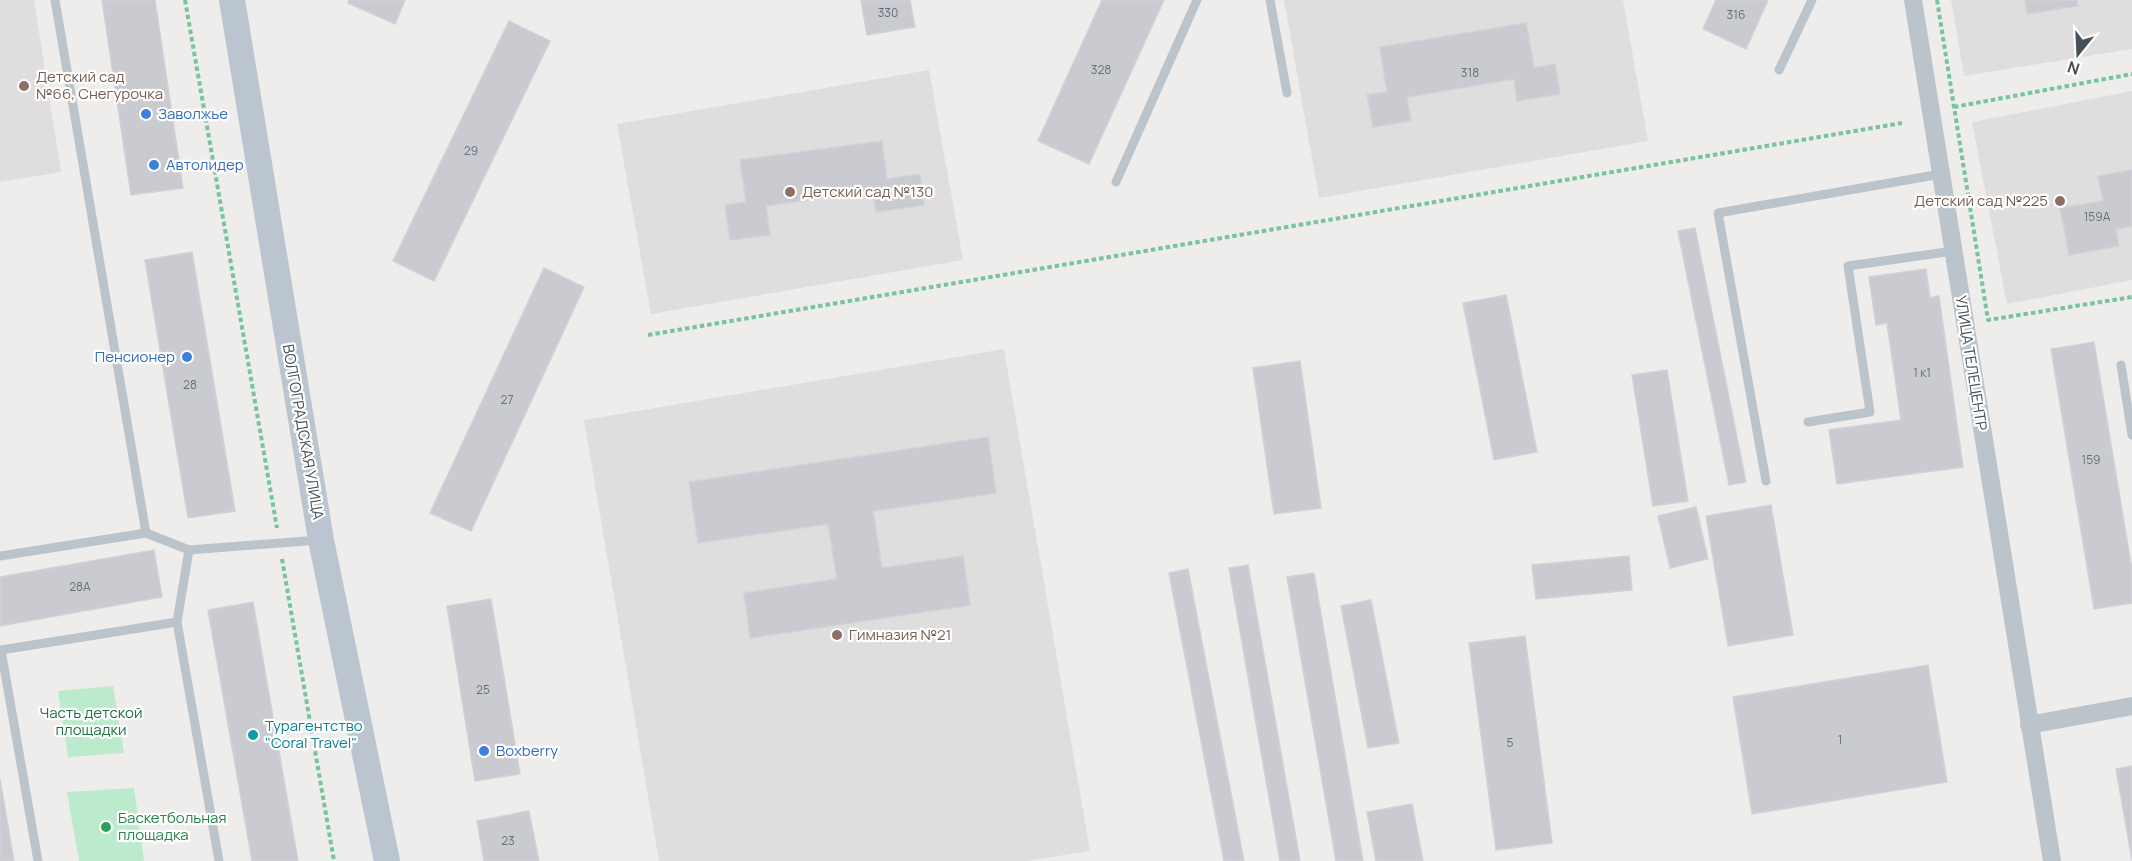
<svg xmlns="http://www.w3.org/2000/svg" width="2132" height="861" font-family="Manrope,sans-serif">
	<rect width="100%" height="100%" fill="#efecec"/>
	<g fill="#dfdddd">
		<path d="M0,0h34l27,172 -61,10z"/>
		<path d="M1284,0h339l25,141 -329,57z"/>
		<path d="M1951,0h181v49l-168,27z"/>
		<path d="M929,70l34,190 -312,54 -34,-190z"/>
		<path d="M2132,91v189l-125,24 -35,-182z"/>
		<path d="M1004,349l86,502 -63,10h-368l-75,-441z"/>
	</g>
	<g fill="#bceacd">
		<path d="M113,686l11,67 -56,4 -10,-66z"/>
		<path d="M134,788l10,73h-65l-12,-69z"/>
	</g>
	<g fill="#cacbd1" stroke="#d0d2d7" stroke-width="1.5">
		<path d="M102,0h53l28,188 -52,7z"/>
		<path d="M349,0h56l-10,24 -47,-21z"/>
		<path d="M861,0h49l5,27 -48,8z"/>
		<path d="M1102,0h62l-75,164 -51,-23z"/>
		<path d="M1716,0h52l-22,49 -43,-20z"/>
		<path d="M2025,0h52l1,6 -51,8z"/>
		<path d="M509,21l41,20 -116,240 -41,-20z"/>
		<path d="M1526,23l8,45 21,-4 5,30 -43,7 -3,-22 -107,18 4,24 -38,6 -6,-32 20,-3 -7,-45z"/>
		<path d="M882,141l5,38 33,-5 4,31 -48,7 -3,-21 -107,15 4,29 -40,5 -5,-35 21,-3 -6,-42z"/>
		<path d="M2132,170v56l-16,3 3,17 -50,9 -9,-47 43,-7 -5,-25z"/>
		<path d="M1695,228l51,254 -17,3 -51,-254z"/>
		<path d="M192,252l43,259 -47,7 -43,-258z"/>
		<path d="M544,268l40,19 -113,244 -41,-18z"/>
		<path d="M1926,269l4,29 9,-2 24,171 -126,17 -8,-54 72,-10 -14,-97 -11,2 -7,-48z"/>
		<path d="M1506,295l31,157 -43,8 -31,-157z"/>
		<path d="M2094,342l38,228v33l-38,6 -43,-260z"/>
		<path d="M1300,361l21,147 -47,6 -21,-146z"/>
		<path d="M1667,370l21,131 -35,5 -21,-131z"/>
		<path d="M988,437l8,56 -123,18 9,57 81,-12 7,49 -220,33 -6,-45 93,-14 -9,-55 -130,19 -9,-61z"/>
		<path d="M1771,505l22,130 -65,11 -22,-130z"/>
		<path d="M1696,507l12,52 -38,9 -12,-52z"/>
		<path d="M154,550l8,47 -162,29v-49z"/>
		<path d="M1629,556l3,34 -96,9 -4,-34z"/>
		<path d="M1248,565l52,296h-20l-51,-293z"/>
		<path d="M1188,569l56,292h-20l-55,-288z"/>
		<path d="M1314,573l49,288h-27l-49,-284z"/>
		<path d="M491,599l29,175 -45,7 -28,-175z"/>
		<path d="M1371,600l28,143 -31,5 -27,-142z"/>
		<path d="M253,602l45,259h-46l-44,-251z"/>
		<path d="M1525,636l27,207 -56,7 -27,-207z"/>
		<path d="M1928,665l19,117 -195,32 -19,-117z"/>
		<path d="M2132,766v94l-16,-91z"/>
		<path d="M0,779l14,82h-14z"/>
		<path d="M1412,804l11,57h-47l-9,-49z"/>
		<path d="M529,811l10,50h-55l-7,-40z"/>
	</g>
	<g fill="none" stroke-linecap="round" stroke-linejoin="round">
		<g stroke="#77c59c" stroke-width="4" stroke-dasharray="4.5 3" stroke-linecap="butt">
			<path d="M185,0l92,528"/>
			<path d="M1937,0l51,320 144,-23"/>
			<path d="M1954,107l178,-33"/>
			<path d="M648,335l1254,-212"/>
			<path d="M282,559l52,302"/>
		</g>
		<g stroke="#bbc4ca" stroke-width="9">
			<path d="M55,0l91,533"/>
			<path d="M1270,0l17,93"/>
			<path d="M1779,70l33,-70"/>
			<path d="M1116,182l81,-182"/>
			<path d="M2121,365l11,70"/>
			<path d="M1808,422l62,-10 -22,-146 105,-15"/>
			<path d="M1766,481l-48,-268 223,-39"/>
			<path d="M0,556l146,-23 43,17 130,-10"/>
			<path d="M177,622l42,239"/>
			<path d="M38,861l-37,-211 176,-28 12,-72"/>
		</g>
		<g stroke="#bbc4ca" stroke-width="18">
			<path d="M1913,0l139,861"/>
			<path d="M2029,725l103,-19"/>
		</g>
		<path stroke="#bbc5cf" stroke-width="26" d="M232,0l89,540 66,321"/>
	</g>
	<g fill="#8d6e63" stroke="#fff" stroke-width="2">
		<circle cx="24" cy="86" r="6"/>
		<circle cx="790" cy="192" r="6"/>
		<circle cx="2060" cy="201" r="6"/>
		<circle cx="837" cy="635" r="6"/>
	</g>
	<g fill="#3f7fe0" stroke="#fff" stroke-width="2">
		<circle cx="146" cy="114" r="6"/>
		<circle cx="154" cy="165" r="6"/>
		<circle cx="187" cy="357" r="6"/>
		<circle cx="484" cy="751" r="6"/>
	</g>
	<circle fill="#0f9aa8" stroke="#fff" stroke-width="2" cx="253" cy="735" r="6"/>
	<circle fill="#2e9e5b" stroke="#fff" stroke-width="2" cx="106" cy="827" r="6"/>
	<g text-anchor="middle" stroke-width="4.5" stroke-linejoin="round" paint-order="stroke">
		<g font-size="12" fill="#676f76">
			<text x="888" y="17">330</text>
			<text x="1736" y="19">316</text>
			<text x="1101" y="74">328</text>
			<text x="1470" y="77">318</text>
			<text x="471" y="155">29</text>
			<text x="2097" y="221">159А</text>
			<text x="1922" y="377">1 к1</text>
			<text x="190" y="389">28</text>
			<text x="507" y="404">27</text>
			<text x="2091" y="464">159</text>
			<text x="80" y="591">28А</text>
			<text x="483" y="694">25</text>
			<text x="1840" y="744">1</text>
			<text x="1510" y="747">5</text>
			<text x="508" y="845">23</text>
		</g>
		<g font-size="15" fill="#785e54" stroke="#fff" text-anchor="start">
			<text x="36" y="82">Детский сад<tspan x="36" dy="17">№66, Снегурочка</tspan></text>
			<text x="802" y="197">Детский сад №130</text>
			<text x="2048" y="206" text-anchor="end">Детский сад №225</text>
			<text x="849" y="640">Гимназия №21</text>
		</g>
		<g font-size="15" fill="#366cbe" stroke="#fff" text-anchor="start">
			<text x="158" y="119">Заволжье</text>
			<text x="166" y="170">Автолидер</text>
			<text x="175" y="362" text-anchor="end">Пенсионер</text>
			<text x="496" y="756">Boxberry</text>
		</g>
		<g font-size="15" fill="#465058" stroke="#fff">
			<text transform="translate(1971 363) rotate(81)" y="5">УЛИЦА ТЕЛЕЦЕНТР</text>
			<text transform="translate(303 432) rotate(80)" y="5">ВОЛГОГРАДСКАЯ УЛИЦА</text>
		</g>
		<g font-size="15" fill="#1d7245" stroke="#fff">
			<text x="91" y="718">Часть детской<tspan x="91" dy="17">площадки</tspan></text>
		</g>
		<g font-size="15" fill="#0d838f" stroke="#fff" text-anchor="start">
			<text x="265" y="731">Турагентство<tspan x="265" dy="17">"Coral Travel"</tspan></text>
		</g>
		<g font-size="15" fill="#27864d" stroke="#fff" text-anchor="start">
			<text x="118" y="823">Баскетбольная<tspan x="118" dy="17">площадка</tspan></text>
		</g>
	</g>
	<g transform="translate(2078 54) rotate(198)" stroke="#ffffff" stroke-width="4.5" paint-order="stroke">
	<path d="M0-4.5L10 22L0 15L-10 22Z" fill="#465058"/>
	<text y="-9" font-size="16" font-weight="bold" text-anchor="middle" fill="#465058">N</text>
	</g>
</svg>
